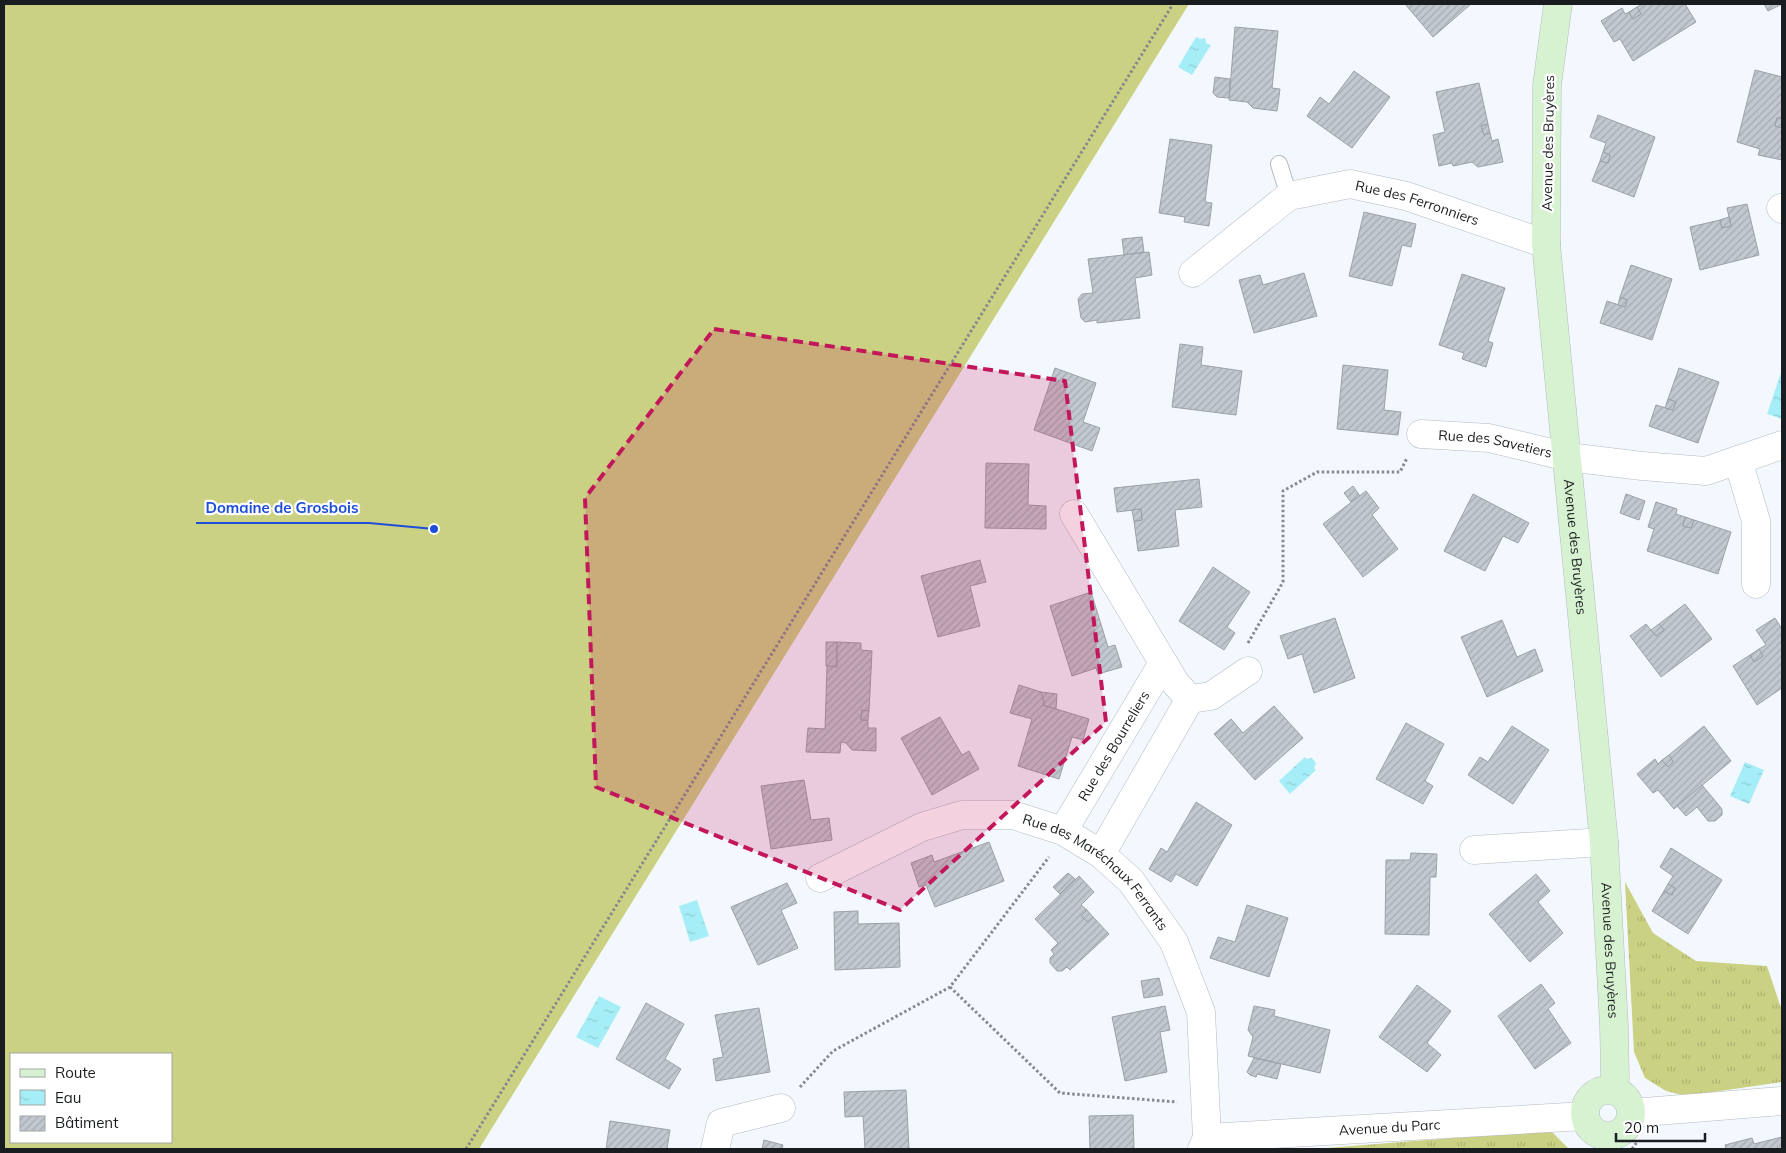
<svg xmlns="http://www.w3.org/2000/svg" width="1786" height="1153" font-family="Mulish,sans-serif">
	<defs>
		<pattern id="grass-tufts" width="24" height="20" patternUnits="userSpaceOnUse" patternTransform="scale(1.25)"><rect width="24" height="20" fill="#cbd183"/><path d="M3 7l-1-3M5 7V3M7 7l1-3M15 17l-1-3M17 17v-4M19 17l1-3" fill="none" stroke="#aeb371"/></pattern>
		<pattern id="water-ripples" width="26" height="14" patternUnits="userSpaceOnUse" patternTransform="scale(1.25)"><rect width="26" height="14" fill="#a5eef8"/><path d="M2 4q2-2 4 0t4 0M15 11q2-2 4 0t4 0" fill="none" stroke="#8dccd4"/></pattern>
		<pattern id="building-hatch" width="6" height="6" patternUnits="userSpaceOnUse" patternTransform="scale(1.25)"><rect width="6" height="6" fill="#c2c8cf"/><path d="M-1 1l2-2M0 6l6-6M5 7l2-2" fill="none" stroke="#a6abb1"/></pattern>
	</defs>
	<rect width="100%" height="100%" fill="#f3f8fe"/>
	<g fill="url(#grass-tufts)">
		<path d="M1625,882l28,51 43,28 71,5 15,45v71l-96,14 -20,-5 -21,-13 -11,-26z"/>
		<path d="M1550,1130l19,19h-255z"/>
	</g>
	<path fill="#cbd183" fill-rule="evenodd" d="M4,4h1185l-710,1145h-475zM11,1054h160v88h-160z"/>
	<g fill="url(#water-ripples)">
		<path d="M1196,37l5,2 4,-1 1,5 5,2 -19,30 -14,-8z"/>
		<path d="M1782,370v49l-15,-5z"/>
		<path d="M1305,757l2,2 5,-1 4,5 -2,5 2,2 -26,24 -11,-13z"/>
		<path d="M1745,762l19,8 -15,34 -19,-8z"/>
		<path d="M697,900l12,36 -19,6 -11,-36z"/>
		<path d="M599,996l22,11 -23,41 -22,-11z"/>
	</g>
	<g fill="url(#building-hatch)" stroke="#9ba1a7">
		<path d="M1405,4h66l-38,33z"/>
		<path d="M1643,4h42l11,18 -63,39 -13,-22 -6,3 -13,-21 21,-13 3,6 4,-2 4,7 8,-5 -4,-7z"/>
		<path d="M1764,4h18l-14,7z"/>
		<path d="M1637,7l4,7 -8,5 -4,-7z"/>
		<path d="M1235,27l43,4 -6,57 8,1 -3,22 -24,-3 -6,-6 -18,-2z"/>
		<path d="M1755,70l27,7v42l-5,-1 -2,8 7,2v32l-24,-5 2,-6 -23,-7z"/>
		<path d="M1354,71l36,26 -38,51 -45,-32 13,-19 9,7z"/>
		<path d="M1215,77l15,2 -1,19 -12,-1 -4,-4z"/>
		<path d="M1479,83l9,41 -7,2 3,9 6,-2 2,8 6,-2 5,23 -25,5 -6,-5 -19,4 -1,-3 -13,3 -6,-31 12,-3 -9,-40z"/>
		<path d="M1598,115l57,22 -21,60 -42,-16 8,-20 8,2 2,-8 -7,-3 3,-9 -16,-6z"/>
		<path d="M1777,118l5,1v9l-7,-2z"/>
		<path d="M1488,124l2,9 -6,2 -3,-9z"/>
		<path d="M1170,139l42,6 -7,57 7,1 -3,23 -25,-4 1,-5 -26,-4z"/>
		<path d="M1603,152l7,3 -2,8 -8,-2z"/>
		<path d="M1747,204l12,51 -59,15 -10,-43 30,-7 2,8 9,-2 -4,-18z"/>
		<path d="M1364,212l52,12 -5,23 -9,-2 -10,41 -43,-10z"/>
		<path d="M1729,217l2,9 -9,2 -2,-8z"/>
		<path d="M1142,237l2,15 -20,3 -2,-16z"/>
		<path d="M1149,252l3,23 -17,3 5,40 -43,5v-3l-12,2 -4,-4 -3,-19 4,-5 11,-1 -5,-34z"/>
		<path d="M1631,265l41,14 -20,61 -52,-17 7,-22 18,6 2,-7 -7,-3z"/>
		<path d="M1304,273l13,43 -63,17 -15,-53 21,-5 3,10z"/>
		<path d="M1462,274l43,14 -17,53 5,2 -7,24 -24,-8 2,-6 -25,-8z"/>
		<path d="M1620,297l7,3 -2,7 -7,-2z"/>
		<path d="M1180,344l23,3 -2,18 41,6 -6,44 -64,-8z"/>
		<path d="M1343,365l45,5 -4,40 17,2 -3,23 -61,-6z"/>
		<path d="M1055,368l41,15 -13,39 17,6 -8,23 -58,-21z"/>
		<path d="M1679,368l40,14 -21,61 -49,-17 7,-21 17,5 3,-8 -8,-3z"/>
		<path d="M1668,399l8,3 -3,8 -8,-2z"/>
		<path d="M986,463l43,1 -1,41 18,1v23l-61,-1z"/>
		<path d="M1199,479l3,28 -27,3 4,36 -41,5 -4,-30 8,-1 -1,-11 -24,3 -3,-24z"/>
		<path d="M1353,486l7,10 -9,6 -7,-9z"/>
		<path d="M1366,491l13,17 -7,7 26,34 -35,28 -40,-53z"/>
		<path d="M1473,494l56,29 -11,20 -15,-7 -18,35 -41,-20z"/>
		<path d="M1626,494l19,7 -6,19 -19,-7z"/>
		<path d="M1656,502l21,7 -1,5 9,3 -2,9 8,2 3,-8 37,12 -13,42 -71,-23 7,-22 -6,-2z"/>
		<path d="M1141,509l1,11 -8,1 -2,-11z"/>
		<path d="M1685,517l9,3 -3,8 -8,-2z"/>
		<path d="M980,560l6,22 -16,4 10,40 -42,11 -17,-61z"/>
		<path d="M1213,567l37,25 -23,35 8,6 -11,17 -45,-29z"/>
		<path d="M1091,592l17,55 7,-2 7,22 -24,7 -2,-6 -24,8 -22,-70z"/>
		<path d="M1685,604l27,35 -51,38 -31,-41 16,-12 10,12 8,-6 -5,-6z"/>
		<path d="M1335,618l20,60 -41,15 -12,-39 -14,5 -8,-23z"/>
		<path d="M1775,618l7,11v59l-25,17 -24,-39 17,-11 4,7 9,-6 -4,-7 7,-4 -10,-15z"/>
		<path d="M1502,620l15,37 18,-8 8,22 -56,26 -26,-60z"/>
		<path d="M1659,624l5,6 -8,6 -5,-6z"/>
		<path d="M826,642h11v25l-11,-1z"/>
		<path d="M837,642l24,1v7l11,1 -3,60 -7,-1 -1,10h7v8h8v23l-24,-1 -6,-7 -5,-1 -1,11 -34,-1 2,-24 17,1 2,-63 10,1z"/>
		<path d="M1759,649l4,7 -9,6 -4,-7z"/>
		<path d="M1019,685l22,7 3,9 -1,4 46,14 -6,21 -11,-3 -13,42 -41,-13 14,-47 -22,-6z"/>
		<path d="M1041,692l16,2 -1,15 -13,-4 1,-4z"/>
		<path d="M1274,706l29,32 -48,42 -41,-46 17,-15 12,14z"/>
		<path d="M862,710l7,1 -1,9h-7z"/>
		<path d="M940,717l22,38 7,-4 10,18 -47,26 -31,-57z"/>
		<path d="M1406,723l38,21 -19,37 8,5 -10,18 -47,-25z"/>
		<path d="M1512,726l37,24 -36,54 -45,-29 12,-18 8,5z"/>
		<path d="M1704,726l27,35 -57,48 -16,-19 -5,3 -16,-19 18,-15 3,5 4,-4 6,7 5,-5 -4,-7z"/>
		<path d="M1669,755l4,7 -5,5 -6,-7z"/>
		<path d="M804,780l7,40 18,-2 3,22 -61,9 -10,-63z"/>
		<path d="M1702,785l20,24v6l-7,6h-7l-11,-14 -11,9 -9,-10z"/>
		<path d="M1196,802l36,23 -35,61 -21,-12 -5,8 -22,-13 12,-21 6,4z"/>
		<path d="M989,842l15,39 -69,26 -9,-22 -7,2 -8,-24 21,-8 2,7z"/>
		<path d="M1671,848l51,32 -34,54 -36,-23 12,-20 8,4 3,-7 -7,-4 5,-8 -13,-9z"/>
		<path d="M1411,853l26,1 -1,23h-6l-1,58 -44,-1 1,-74h24z"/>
		<path d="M1068,873l7,6 -15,15 -7,-7z"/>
		<path d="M1536,874l14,17 -12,11 25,31 -33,29 -41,-48z"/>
		<path d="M1079,876l15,16 -13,13 6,5 -6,6 7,6 5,-5 16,17 -39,36 -3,-3 -5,4h-5l-7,-8v-5l4,-4 -3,-4 7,-7 -23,-24z"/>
		<path d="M787,883l10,20 -16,7 17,38 -40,17 -27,-58z"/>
		<path d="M1668,884l7,4 -3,7 -8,-4z"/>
		<path d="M1247,905l41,13 -19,59 -59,-19 8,-21 17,5z"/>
		<path d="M1087,910l6,7 -5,5 -7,-6z"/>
		<path d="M858,911v13l41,-1 1,44 -65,3 -1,-58z"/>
		<path d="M1159,978l4,17 -19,3 -3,-17z"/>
		<path d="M1541,984l14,19 -7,6 23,34 -36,26 -37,-53z"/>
		<path d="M1417,985l34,26 -24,32 14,12 -14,17 -48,-35z"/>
		<path d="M646,1003l38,21 -19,35 16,10 -12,20 -53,-30z"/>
		<path d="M1165,1006l5,24 -10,2 7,40 -42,9 -13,-64z"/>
		<path d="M1254,1006l21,4 -1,6 56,14 -10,43 -72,-17 5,-19 -5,-7z"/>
		<path d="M759,1008l11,64 -54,9 -3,-22 10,-2 -8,-42z"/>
		<path d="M1254,1058l27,6 -4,15 -20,-5 -1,3 -6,-2 -3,-3z"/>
		<path d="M906,1090l3,59h-44l-2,-33 -18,1 -1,-25z"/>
		<path d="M1133,1115l1,34h-44l-1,-33z"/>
		<path d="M610,1121l60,9 -3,19h-61z"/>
		<path d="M1782,1137v12h-56l-1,-4 27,-7 2,6z"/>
		<path d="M764,1140l19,5 -1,4h-20z"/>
	</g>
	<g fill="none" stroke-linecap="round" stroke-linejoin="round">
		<g stroke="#b4bac1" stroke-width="18">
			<path id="lane" d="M1279,164l10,32"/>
		</g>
		<g stroke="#b4bac1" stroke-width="29">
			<g id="street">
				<path d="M1781,208l1,1"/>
				<path id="s1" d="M1193,273l96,-77 61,-12 56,12 140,48"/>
				<path id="s2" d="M1421,434l68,4 79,19 74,9 64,5 76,-26"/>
				<path d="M1738,460l18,61v63"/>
				<path d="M1074,514l102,170 14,15 21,-3 37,-25"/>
				<path id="s3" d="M1063,831l100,-168"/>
				<path d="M1474,850l130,-8"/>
				<path d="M1101,854l89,-155"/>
				<path id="s4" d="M820,878l102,-51 40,-12h51l50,16 38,23 30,27 43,61 27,70 6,126"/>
				<path d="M1632,1113l150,-12"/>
				<path d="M715,1149l6,-26 60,-15"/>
				<path id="s5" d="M1202,1149l5,-11 378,-22"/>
			</g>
		</g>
		<g stroke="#b4bac1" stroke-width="29">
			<g id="secondary">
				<path id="s6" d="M1558,4l-11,81 -1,159 58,598 10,184 1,52 -3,12"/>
				<circle cx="1608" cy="1113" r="23"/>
			</g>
		</g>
		<g stroke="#868a8e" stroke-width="3" stroke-dasharray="2.5 2.5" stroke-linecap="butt">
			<path d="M1248,643l35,-61v-91l34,-19h83l7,-14"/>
			<path d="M950,987l110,106 117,9"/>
			<path d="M800,1087l33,-36 117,-64 99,-130"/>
			<path d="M466,1149l707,-1145"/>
			<path d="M1632,1149l5,-7"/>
		</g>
		<use href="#lane" stroke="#fff" stroke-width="16"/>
		<use href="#street" stroke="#fff" stroke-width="28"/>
		<use href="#secondary" stroke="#d7f2d1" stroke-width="28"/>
	</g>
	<path fill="#c2185b" fill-opacity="0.2" stroke="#c2185b" stroke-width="4" stroke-dasharray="10 6" stroke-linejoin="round" d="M714,329l351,52 41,341 -206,188 -304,-123 -11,-289z"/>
	<g text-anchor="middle" stroke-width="4.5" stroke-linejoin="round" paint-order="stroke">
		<g font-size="14" fill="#1a1d1f" stroke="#fff">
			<text transform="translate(1548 143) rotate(-89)" y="5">Avenue des Bruyères</text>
			<text dy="5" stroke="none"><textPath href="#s1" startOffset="255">Rue des Ferronniers</textPath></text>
			<text dy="5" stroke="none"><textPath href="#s2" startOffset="75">Rue des Savetiers</textPath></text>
			<text dy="5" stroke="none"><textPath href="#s6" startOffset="545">Avenue des Bruyères</textPath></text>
			<text dy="5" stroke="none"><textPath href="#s3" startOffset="99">Rue des Bourreliers</textPath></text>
			<text dy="5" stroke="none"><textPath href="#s4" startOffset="310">Rue des Maréchaux Ferrants</textPath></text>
			<text dy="5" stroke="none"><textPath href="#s6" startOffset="950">Avenue des Bruyères</textPath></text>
			<text dy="5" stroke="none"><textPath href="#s5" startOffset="195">Avenue du Parc</textPath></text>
		</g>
	</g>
	<path fill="none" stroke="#1d4ed8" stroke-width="2" d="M434 529L369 523H196"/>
	<circle fill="#1d4ed8" stroke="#fff" stroke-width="2" cx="434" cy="529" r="5"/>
	<g font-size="15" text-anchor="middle" font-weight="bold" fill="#1d4ed8" stroke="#fff" stroke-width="4.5" stroke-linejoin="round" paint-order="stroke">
		<text x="282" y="513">Domaine de Grosbois</text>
	</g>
	<rect width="1786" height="1153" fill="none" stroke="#1a1d1f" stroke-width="10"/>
	<rect x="10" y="1053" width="162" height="90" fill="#ffffff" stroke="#a3a5a5"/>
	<rect x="20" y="1069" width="25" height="8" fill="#d7f2d1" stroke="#a3a5a5"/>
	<text x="55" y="1078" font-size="15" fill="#1a1d1f">Route</text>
	<rect x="20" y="1090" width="25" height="15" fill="url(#water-ripples)" stroke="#a3a5a5"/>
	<text x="55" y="1103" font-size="15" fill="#1a1d1f">Eau</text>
	<rect x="20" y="1116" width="25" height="15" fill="url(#building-hatch)" stroke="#a3a5a5"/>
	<text x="55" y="1128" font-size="15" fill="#1a1d1f">Bâtiment</text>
	<path d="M1616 1133v8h89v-8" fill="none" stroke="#1a1d1f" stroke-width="2.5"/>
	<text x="1624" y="1133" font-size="15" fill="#1a1d1f" stroke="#ffffff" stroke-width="4" paint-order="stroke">20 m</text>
</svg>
